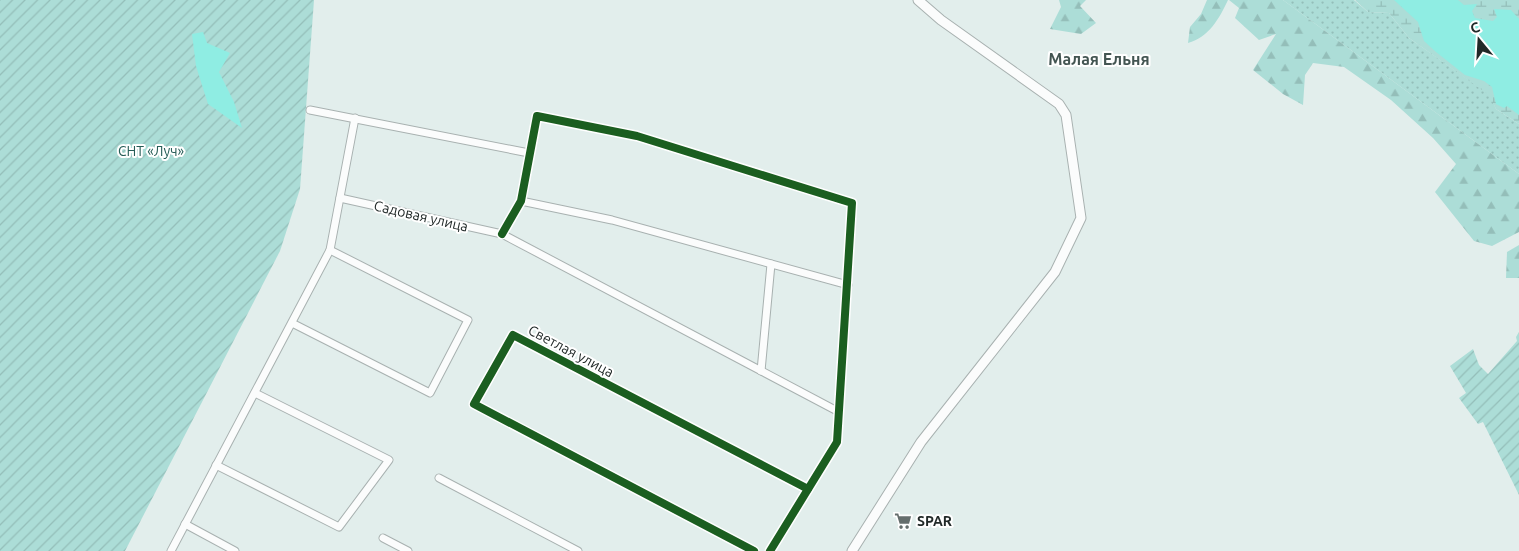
<svg xmlns="http://www.w3.org/2000/svg" width="1519" height="551" font-family="Ubuntu,sans-serif">
	<defs>
		<pattern id="grass-dots" width="8" height="8" patternUnits="userSpaceOnUse" patternTransform="scale(1.25)"><rect width="8" height="8" fill="#acddd7"/><path d="M2 2h.1M6 6h.1" fill="none" stroke="#94beb9" stroke-width="1.8" stroke-linecap="round"/></pattern>
		<pattern id="forest-firs" width="22" height="20" patternUnits="userSpaceOnUse" patternTransform="scale(1.25)"><rect width="22" height="20" fill="#acddd7"/><path d="M5 1l3.5 6h-7zM16 11l3.5 6h-7z" fill="#94beb9"/></pattern>
		<pattern id="wetland-marsh" width="20" height="14" patternUnits="userSpaceOnUse" patternTransform="scale(1.25)"><rect width="20" height="14" fill="#acddd7"/><path d="M1 5h8M5 5V1M11 12h8M15 12V8" fill="none" stroke="#94beb9"/></pattern>
		<pattern id="garden-furrows" width="10" height="10" patternUnits="userSpaceOnUse" patternTransform="scale(1.25)"><rect width="10" height="10" fill="#acddd7"/><path d="M-1 1l2-2M0 10L10 0M9 11l2-2" fill="none" stroke="#94beb9"/></pattern>
	</defs>
	<rect width="100%" height="100%" fill="#e2eeec"/>
	<path fill="url(#grass-dots)" d="M1283,0h71l14,12 21,1 20,25 81,57 6,14 23,15v50z"/>
	<g fill="url(#forest-firs)">
		<path d="M1059,0h27l-6,6 16,17 -15,11 -31,-5 11,-22z"/>
		<path d="M1207,0h21c-9,19 -19,37 -40,43l2,-16 11,-13z"/>
		<path d="M1229,0h54l236,174v58l-27,14 -18,-5 -39,-49 21,-28 -23,-26 -42,-38 -47,-33 -31,-4 -8,12 -2,30 -20,-11 -30,-24 23,-36 -17,6 -24,-22 4,-10z"/>
		<path d="M1519,245v33h-13l1,-26z"/>
	</g>
	<path fill="url(#wetland-marsh)" d="M1355,0h164v124l-23,-15 -7,-14 -80,-57 -20,-25 -21,-1z"/>
	<g fill="url(#garden-furrows)">
		<path d="M0,0h314l-14,189 -20,62 -155,300h-125z"/>
		<path d="M1519,332v163l-36,-73 -5,2 -19,-26 7,-5 -16,-27 23,-17 6,16 9,9 29,-33 -1,-4z"/>
	</g>
	<g fill="#8fede3">
		<path d="M1394,0h64l6,5 13,-1 -5,7 3,7 18,3 4,-4 -3,-8 17,1 8,9v96l-12,-9 -3,2 -8,-4 -4,-17 -8,-6 -19,-6 -29,-23 -12,-11 -6,-19z"/>
		<path d="M203,32l4,11 23,10 -11,19 15,30 8,26 -34,-24 -12,-38 -4,-32z"/>
	</g>
	<g fill="none" stroke-linecap="round" stroke-linejoin="round">
		<g stroke="#a8b1b0" stroke-width="9">
			<g id="minor">
				<path d="M310,110l219,43"/>
				<path d="M340,198l162,36 337,178"/>
				<path d="M521,201l91,19 236,65"/>
				<path d="M502,234l19,-33 16,-85 100,20 215,67 -15,239 -67,109"/>
				<path d="M292,323l138,70 38,-73 -138,-70"/>
				<path d="M761,371l10,-107"/>
				<path d="M216,465l123,62 50,-67 -134,-67"/>
				<path d="M439,478l139,73"/>
				<path d="M185,524l50,27"/>
				<path d="M383,538l25,13"/>
				<path d="M171,551l159,-301 25,-132"/>
				<path d="M754,551l-280,-147 39,-69 295,154"/>
			</g>
		</g>
		<g stroke="#a8b1b0" stroke-width="11">
			<path id="tertiary" d="M852,551l69,-109 134,-170 26,-54 -15,-103 -7,-11 -118,-84 -23,-20"/>
		</g>
		<use href="#minor" stroke="#fbfcfc" stroke-width="7"/>
		<use href="#tertiary" stroke="#fbfcfc" stroke-width="9"/>
		<g stroke="#fff" stroke-width="11">
			<g id="cycleway">
				<path d="M502,234l19,-33 16,-85 100,20 215,67 -15,239 -67,109"/>
				<path d="M754,551l-280,-147 39,-69 295,154"/>
			</g>
		</g>
		<use href="#cycleway" stroke="#1b5e20" stroke-width="8"/>
	</g>
	<defs>
		<g id="supermarket-bare" transform="scale(1.35)"><path d="M-6-5.5h2.5l.6 2H6L4.5 2H-2.5L-4.4-4H-6ZM-1.5 3.2a1.3 1.3 0 1 0 .1 0ZM3 3.2a1.3 1.3 0 1 0 .1 0Z" fill="#656e6d" stroke="#fff" stroke-width="2.5" paint-order="stroke"/></g>
	</defs>
	<g fill-rule="evenodd">
		<use href="#supermarket-bare" x="903" y="521"/>
	</g>
	<g text-anchor="middle" stroke-width="4" stroke-linejoin="round" paint-order="stroke">
		<g font-size="14" fill="#255c56" stroke="#fff">
			<text x="151" y="156">СНТ «Луч»</text>
		</g>
		<g font-size="14" fill="#212928" stroke="#fff">
			<text transform="translate(421 216) rotate(13)" y="5">Садовая улица</text>
			<text transform="translate(571 351) rotate(28)" y="5">Светлая улица</text>
		</g>
		<g font-size="14" font-weight="bold" fill="#212928" stroke="#fff" text-anchor="start">
			<text x="917" y="526">SPAR</text>
		</g>
		<g font-size="16" font-weight="bold" fill="#435552" stroke="#fff">
			<text x="1099" y="65">Малая Ельня</text>
		</g>
	</g>
	<g transform="translate(1479 40) rotate(342)" stroke="#ffffff" stroke-width="4" paint-order="stroke">
	<path d="M0-4L9 19L0 12L-9 19Z" fill="#212928"/>
	<text y="-8" font-size="14" font-weight="bold" text-anchor="middle" fill="#212928">С</text>
	</g>
</svg>
